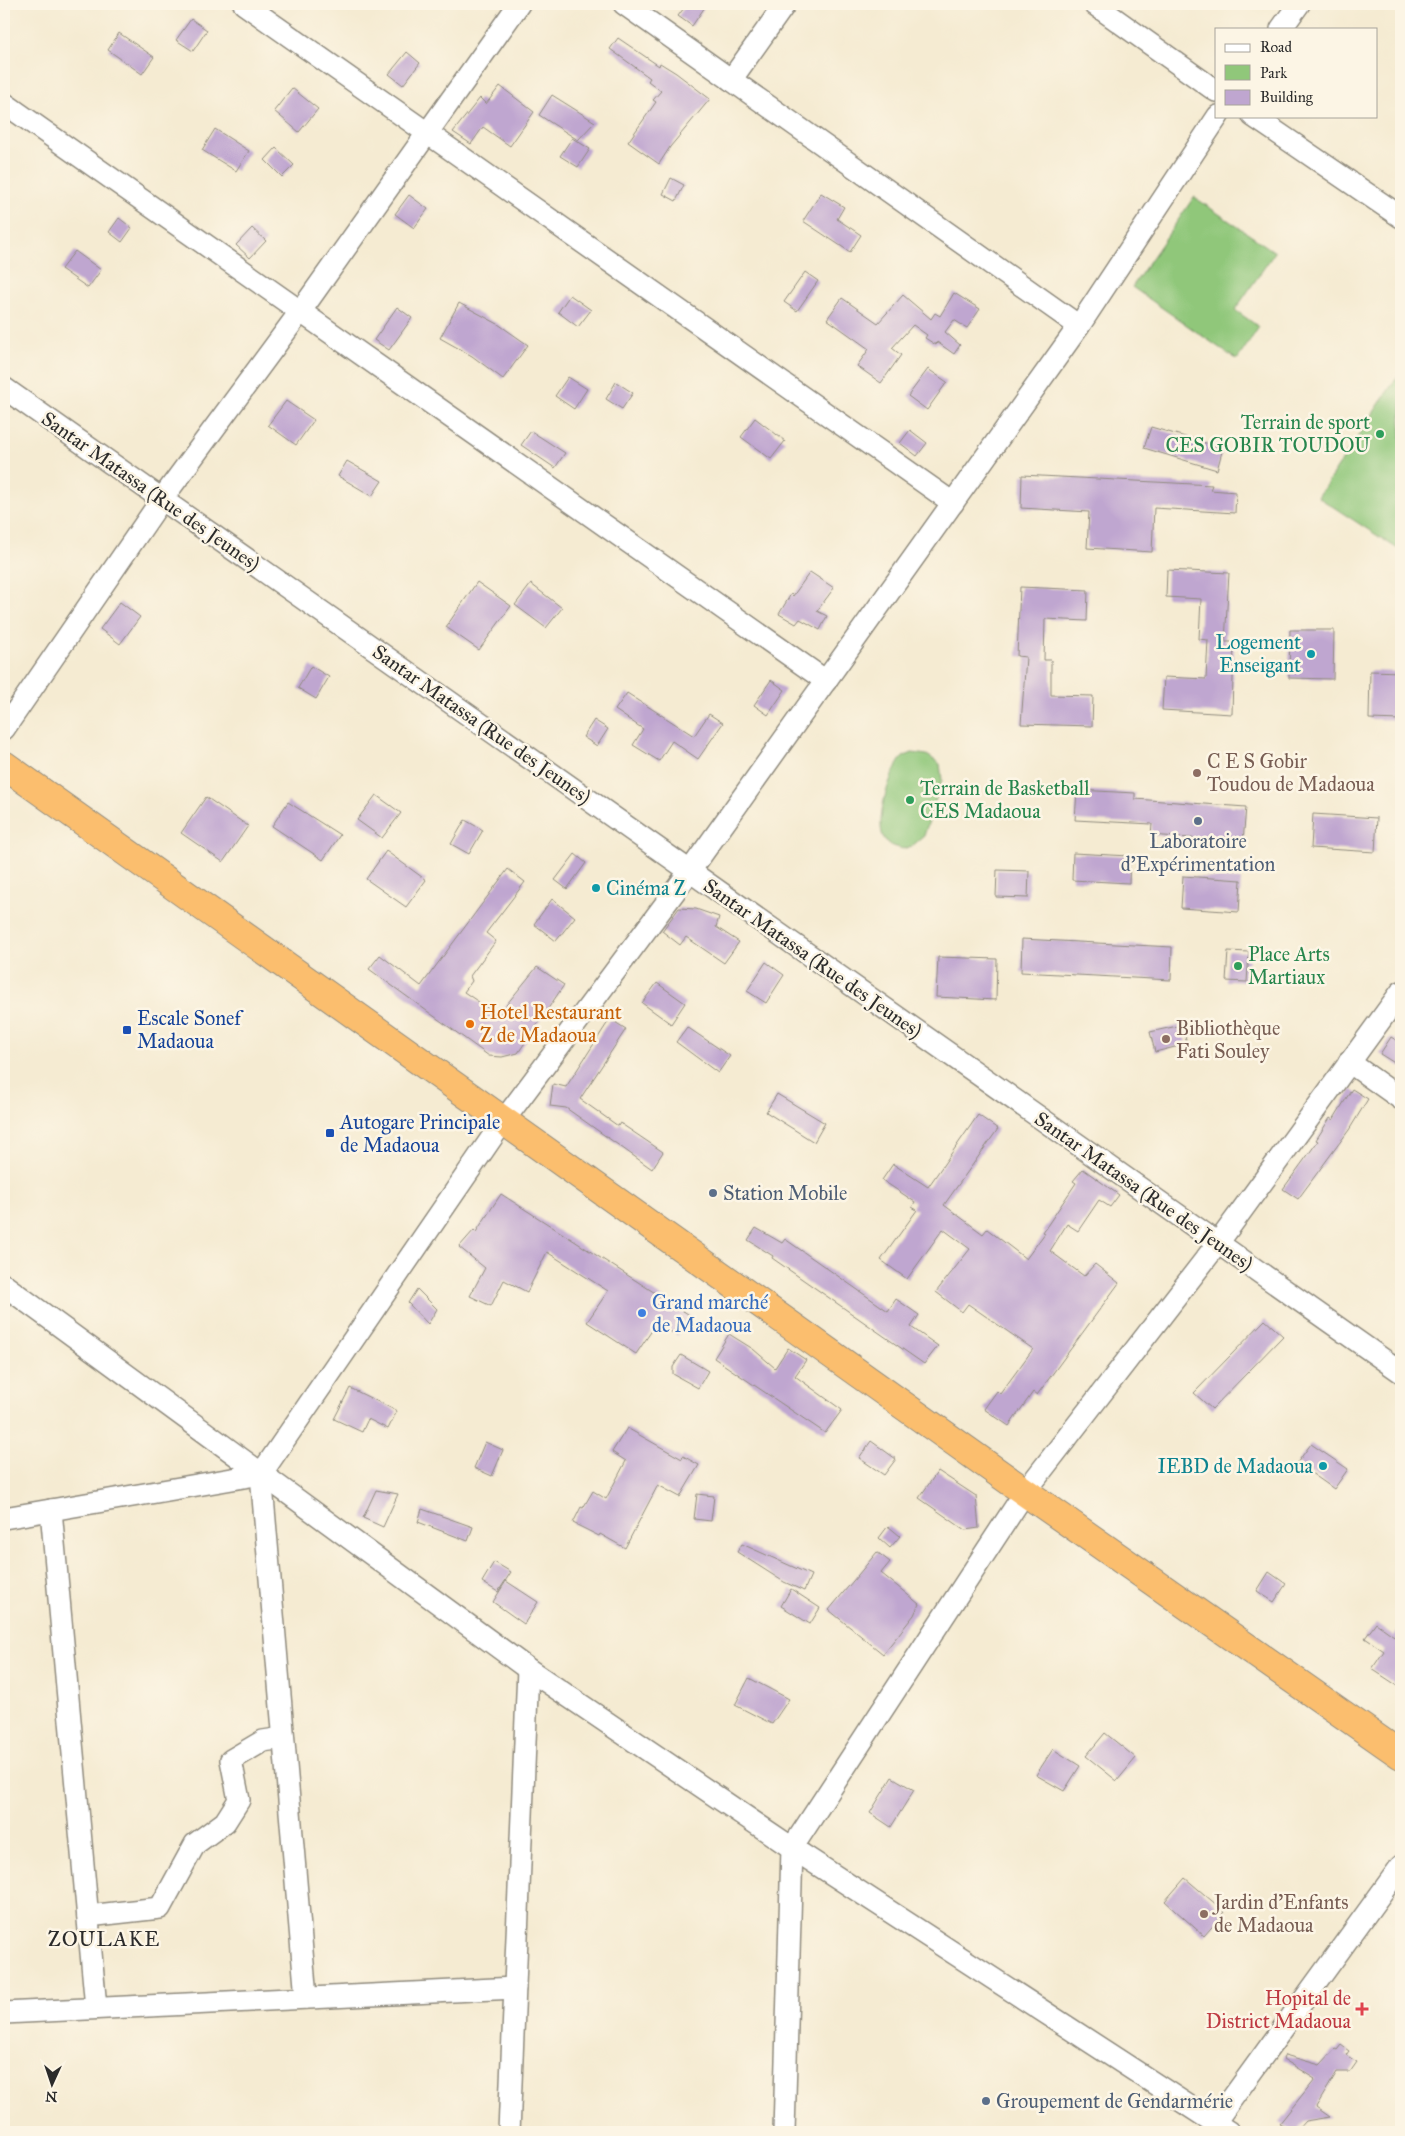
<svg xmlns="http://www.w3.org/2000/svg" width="1405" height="2136" font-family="'IM FELL Great Primer',serif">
	<rect width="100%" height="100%" fill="#fcf5e5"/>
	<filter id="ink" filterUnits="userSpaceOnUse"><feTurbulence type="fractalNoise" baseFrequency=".02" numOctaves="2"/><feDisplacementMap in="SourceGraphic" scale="10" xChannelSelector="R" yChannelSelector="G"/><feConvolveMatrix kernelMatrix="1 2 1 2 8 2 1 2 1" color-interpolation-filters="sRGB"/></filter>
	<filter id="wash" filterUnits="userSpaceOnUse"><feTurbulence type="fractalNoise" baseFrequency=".0096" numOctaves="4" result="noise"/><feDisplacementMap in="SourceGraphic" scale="20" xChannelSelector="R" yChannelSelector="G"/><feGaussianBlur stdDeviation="1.12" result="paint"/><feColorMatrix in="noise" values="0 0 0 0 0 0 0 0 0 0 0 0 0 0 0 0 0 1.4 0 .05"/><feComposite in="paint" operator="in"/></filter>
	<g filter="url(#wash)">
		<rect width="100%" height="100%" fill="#f5ebd2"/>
		<g fill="#90c77a" stroke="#5e7952">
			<path d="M1194,197l81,55 -40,58 24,17 -22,33 -105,-73z"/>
			<path d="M1401,371v180l-83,-54z"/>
			<path d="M912,753l15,2 13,9 2,16 -18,56 -12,10 -9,3c-6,-2 -13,-3 -17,-8 -14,-14 4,-70 16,-83 3,-3 7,-3 10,-5z"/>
		</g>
		<g id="blocks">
			<g fill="#bfa6d0">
				<path d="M687,4h20l-15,22 -14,-10z"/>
				<path d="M191,19l16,11 -14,21 -17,-11z"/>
				<path d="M119,33l35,24 -12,17 -34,-24z"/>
				<path d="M618,38l41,28 1,-3 16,10 34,26 -40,48 -11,17 -31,-22 28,-40 -3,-2 8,-9 -13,-10 2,-3 -40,-29z"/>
				<path d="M407,52l13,11 -17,22 -14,-11z"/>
				<path d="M500,86l34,26 -24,34 -27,-19 -12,17 -18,-12 27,-34 6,6z"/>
				<path d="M292,88l26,21 -19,23 -25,-21z"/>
				<path d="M552,95l43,27 -17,18 -39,-25z"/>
				<path d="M215,129l34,22 -13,20 -34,-21z"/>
				<path d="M572,138l18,11 -12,18 -18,-11z"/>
				<path d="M276,148l18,17 -12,12 -17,-17z"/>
				<path d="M671,178l13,7 -8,16 -13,-7z"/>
				<path d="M821,193l23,14 -7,12 24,16 -11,17 -47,-31z"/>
				<path d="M409,195l19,14 -14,19 -19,-14z"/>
				<path d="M119,218l13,10 -10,14 -13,-10z"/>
				<path d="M252,228l14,13 -16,17 -14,-13z"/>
				<path d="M75,251l26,19 -13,18 -27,-19z"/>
				<path d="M805,272l13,9 -21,30 -13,-9z"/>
				<path d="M954,293l26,16 -13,19 -13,-8 -9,12 15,13 -6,9 -17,-12 -1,3 -11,-7 2,-3 -14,-10 -21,23 9,7 -20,28 -24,-17 12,-17 -42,-30 15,-21 36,25 25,-28 28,24 4,-6 5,3z"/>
				<path d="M570,295l21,15 -13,17 -20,-15z"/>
				<path d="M459,303l39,21 30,21 -25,34 -31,-23 -32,-18z"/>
				<path d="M397,307l15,11 -23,32 -15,-10z"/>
				<path d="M928,369l19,13 -20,28 -19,-14z"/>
				<path d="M568,377l19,12 -13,20 -19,-13z"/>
				<path d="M616,382l17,11 -11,16 -16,-10z"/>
				<path d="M286,401l28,19 -18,25 -28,-20z"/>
				<path d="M755,418l30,23 -14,18 -30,-22z"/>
				<path d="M1151,427l72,21 -6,22 -73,-22z"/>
				<path d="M910,430l17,13 -10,13 -17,-13z"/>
				<path d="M531,431l34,22 -10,15 -34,-23z"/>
				<path d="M347,461l35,20 -10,15 -34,-20z"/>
				<path d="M1022,475l190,10 -2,5 26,2 -1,21 -81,-5 -2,44 -65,-4 2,-36 -68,-4z"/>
				<path d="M1167,570l62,3 -4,69h9l-2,72 -70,-4 2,-33 42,2 2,-39 -9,-1 2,-40 -35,-2z"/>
				<path d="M810,572l24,16 -17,23 10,5 -7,14 -20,-11 -4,5 -17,-10 12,-20 2,2z"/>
				<path d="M477,582l34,24 -32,44 -33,-23z"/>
				<path d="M531,584l31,24 -16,20 -31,-23z"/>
				<path d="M1020,587l68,3 -1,31 -42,-2 -1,41h7v35l42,1 -1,30 -71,-2 5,-67 -9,-1z"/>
				<path d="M120,602l20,15 -20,27 -20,-15z"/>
				<path d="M1290,630h44l-1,49 -44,-1z"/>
				<path d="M311,666l18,11 -13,22 -18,-11z"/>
				<path d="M1370,671l31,1v48l-32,-1z"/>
				<path d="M771,680l14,10 -17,25 -14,-10z"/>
				<path d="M627,693l67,43 15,-22 14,9 -25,36 -26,-18 -13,20 -26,-16 10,-16 -28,-19z"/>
				<path d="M594,720l14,9 -11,17 -14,-9z"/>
				<path d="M1077,790l58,3v6l111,8 -3,35 -92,-7 1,-11 -77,-4z"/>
				<path d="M376,795l25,18 -19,25 -25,-18z"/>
				<path d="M206,797l42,29 -25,36 -42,-29z"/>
				<path d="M288,802l52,33 -17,25 -51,-34z"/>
				<path d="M1313,814l64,4 -2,34 -64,-4z"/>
				<path d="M465,820l18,10 -14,24 -18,-10z"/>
				<path d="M386,851l40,29 -20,27 -40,-28z"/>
				<path d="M1073,853l57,3 -1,27 -57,-3z"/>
				<path d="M575,854l11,9 -19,26 -12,-9z"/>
				<path d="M508,869l17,13 -39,51 10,8 -26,35 2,5 -8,11 34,23 39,-48 27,18 -46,68 -16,4 -13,-1 -120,-87 11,-14 41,31z"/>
				<path d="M997,870l32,1 -1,27 -32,-1z"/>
				<path d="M1183,876l58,4 -2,32 -58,-4z"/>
				<path d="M552,899l23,18 -19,24 -22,-17z"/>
				<path d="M679,908l17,1 23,8 -3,10 23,15 -15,21 -38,-26 -6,8 -18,-14z"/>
				<path d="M1022,939l150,8 -1,33 -150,-8z"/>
				<path d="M1228,951l21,1 -2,30 -21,-1z"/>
				<path d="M938,957l59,2 -1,41 -60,-3z"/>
				<path d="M766,962l18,13 -18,28 -19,-12z"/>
				<path d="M657,983l28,20 -14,21 -29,-21z"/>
				<path d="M610,1019l16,10 -46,70 38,27 2,-3 43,29 -11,17 -86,-61 -16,-2 3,-22 13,3z"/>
				<path d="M1182,1025l5,19 -32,8 -5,-20z"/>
				<path d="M687,1027l43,29 -12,17 -42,-31z"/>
				<path d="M1391,1037l10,6v24l-21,-13z"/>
				<path d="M1352,1089l16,10 -19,31 -51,69 -15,-10 35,-48 -2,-1 14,-22 3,2z"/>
				<path d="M777,1094l48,29 -11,19 -48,-30z"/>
				<path d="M978,1115l20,14 -54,76 39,29 4,-5 39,30 19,-26 -2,-1 33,-49 -3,-2 10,-12 36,26 -9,12 -11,-7 -21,31 -11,-7 -17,27 34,25 11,-12 24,19 -82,112 -4,-3 -24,34 -25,-17 13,-18 3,3 33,-45 -65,-45 -6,8 -26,-20 34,-43 -27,-20 -36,50 -26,-19 36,-50 -5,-3 3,-5 -33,-22 11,-16 35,23z"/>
				<path d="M501,1194l190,122 -13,20 -21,-13 -21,31 -49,-32 21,-31 -61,-39 -20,40 -23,-12 -13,26 -21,-10 15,-28 -26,-21 15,-17 2,2z"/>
				<path d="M756,1228l26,15 3,-4 103,72 8,-12 23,16 -8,12 27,19 -14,18 -152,-106 1,-2 -25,-16z"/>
				<path d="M417,1289l20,20 -9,15 -20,-21z"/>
				<path d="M1265,1320l18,16 -71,73 -18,-16z"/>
				<path d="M729,1334l24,15 22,19 13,-20 18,12 -11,16 47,34 -17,23 -111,-75z"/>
				<path d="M681,1355l27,16 -10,17 -25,-14v-7z"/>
				<path d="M350,1388l47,23 -9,18 -20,-10 -6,13 -28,-13z"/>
				<path d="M627,1428l55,31 1,-3 16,9 -19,32 -22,-12 -33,63 -25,-14 -1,2 -26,-13 8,-16 2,1 10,-17 13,8 20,-38 -14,-9z"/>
				<path d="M871,1441l25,18 -12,16 -25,-17z"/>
				<path d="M485,1442l18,8 -11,26 -18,-8z"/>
				<path d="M1311,1444l37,25 -14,20 -37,-26z"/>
				<path d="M938,1471l38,25 3,32 -14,2 -46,-32z"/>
				<path d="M376,1490l22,4 -15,33 -20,-9z"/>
				<path d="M697,1494l17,2 -3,25 -17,-2z"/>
				<path d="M422,1509l51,18 -5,14 -50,-19z"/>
				<path d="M888,1526l12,10 -10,12 -11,-10z"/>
				<path d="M742,1544l69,31 -7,16 -20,-9 -47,-30z"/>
				<path d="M877,1552l13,10 -9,11 38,31 -5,11 -31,39 -54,-44z"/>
				<path d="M494,1562l17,10 -13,20 -16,-10z"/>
				<path d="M1269,1572l17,12 -12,18 -17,-11z"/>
				<path d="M506,1581l32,21 -14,22 -31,-22z"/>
				<path d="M791,1589l29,19 -10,16 -29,-18z"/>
				<path d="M1376,1623l18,13 7,-11v63l-29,-19 12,-18 -19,-13z"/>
				<path d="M749,1678l40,21 -17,25 -37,-19z"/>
				<path d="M1105,1733l31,25 -19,23 -31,-25z"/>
				<path d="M1053,1749l27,17 -16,25 -28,-16z"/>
				<path d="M892,1777l22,13 -23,37 -21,-14z"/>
				<path d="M1185,1878l40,34 -21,24 -39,-35z"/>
				<path d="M1341,2045l8,6 -3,4 11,7 -7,10h-13l-21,35 14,10 -25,4 -10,11 -16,-8 36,-45 -32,-20 2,-4 35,10 15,-16 2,1z"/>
			</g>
		</g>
	</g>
	<g filter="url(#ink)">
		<use href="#blocks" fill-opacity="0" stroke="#908b7e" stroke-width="1"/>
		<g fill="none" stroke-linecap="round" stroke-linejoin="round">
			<g stroke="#908b7e" stroke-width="24">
				<g id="minor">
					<path d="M244,4l709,499"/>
					<path d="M624,4l455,322"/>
					<path d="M1094,4l122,87"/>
					<path d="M1281,29l18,-25"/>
					<path d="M731,80l54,-76"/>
					<path d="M4,103l822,578"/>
					<path d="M1253,116l148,101"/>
					<path d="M4,388l1397,984"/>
					<path d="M4,729l158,-230 138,-187 219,-308"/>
					<path d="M1349,1062l52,37"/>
					<path d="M4,1285l524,384 264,179 437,284"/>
					<path d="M51,1510l45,498"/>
					<path d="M4,1518l257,-44"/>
					<path d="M88,1916l72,-8 35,-64 30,-22 14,-22 -8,-40 32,-19 20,-3"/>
					<path d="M306,1998l-45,-524 243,-354 186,-249 389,-545 139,-210"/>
					<path d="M4,2013l511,-25"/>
					<path d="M509,2132l19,-463"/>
					<path d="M784,2132l8,-284 233,-356 193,-249 183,-251"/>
					<path d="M1214,2132l1,-10 186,-256"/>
				</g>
			</g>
			<g stroke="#908b7e" stroke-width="30">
				<path id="highway" d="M4,765l1021,727 376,263"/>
			</g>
			<use href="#minor" stroke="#fff" stroke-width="21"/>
			<use href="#highway" stroke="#fbbe6e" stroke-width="28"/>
		</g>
	</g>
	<g fill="#2e9e5b" stroke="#fcf5e5" stroke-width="2">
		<circle cx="1380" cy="434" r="5"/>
		<circle cx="910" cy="800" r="5"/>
		<circle cx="1238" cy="966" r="5"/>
	</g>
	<g fill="#0f9aa8" stroke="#fcf5e5" stroke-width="2">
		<circle cx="1311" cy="654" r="5"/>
		<circle cx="596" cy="888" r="5"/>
		<circle cx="1323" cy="1466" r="5"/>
	</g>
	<g fill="#8d6e63" stroke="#fcf5e5" stroke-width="2">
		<circle cx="1197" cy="773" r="5"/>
		<circle cx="1166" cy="1039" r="5"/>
		<circle cx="1204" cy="1914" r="5"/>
	</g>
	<g fill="#5c6f8a" stroke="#fcf5e5" stroke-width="2">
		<circle cx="1198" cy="821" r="5"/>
		<circle cx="713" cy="1193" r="5"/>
		<circle cx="986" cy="2101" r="5"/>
	</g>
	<circle fill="#e8710a" stroke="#fcf5e5" stroke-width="2" cx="470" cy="1024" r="5"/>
	<g fill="#1a4fb4" stroke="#fcf5e5" stroke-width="2">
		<rect x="122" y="1025" width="10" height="10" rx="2.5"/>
		<rect x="325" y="1128" width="10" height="10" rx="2.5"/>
	</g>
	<circle fill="#3f7fe0" stroke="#fcf5e5" stroke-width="2" cx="642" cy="1313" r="5"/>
	<path fill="#e0444e" stroke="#fcf5e5" stroke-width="2" d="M1359.5 2001.5h5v5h5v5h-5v5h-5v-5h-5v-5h5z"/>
	<g text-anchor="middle" stroke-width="5" stroke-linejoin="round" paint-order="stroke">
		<g font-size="20" fill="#27864d" stroke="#fcf5e5" text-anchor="start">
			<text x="1370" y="429" text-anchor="end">Terrain de sport<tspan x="1370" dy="23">CES GOBIR TOUDOU</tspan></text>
			<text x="920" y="795">Terrain de Basketball<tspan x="920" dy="23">CES Madaoua</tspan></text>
			<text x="1248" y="961">Place Arts<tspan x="1248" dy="23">Martiaux</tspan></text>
		</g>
		<g font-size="20" fill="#2b2b2b" stroke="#fcf5e5">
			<text transform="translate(151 491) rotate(35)" y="7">Santar Matassa (Rue des Jeunes)</text>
			<text transform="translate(482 724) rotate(35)" y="7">Santar Matassa (Rue des Jeunes)</text>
			<text transform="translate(813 958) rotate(35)" y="7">Santar Matassa (Rue des Jeunes)</text>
			<text transform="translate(1144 1191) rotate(35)" y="7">Santar Matassa (Rue des Jeunes)</text>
		</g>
		<g font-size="20" fill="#0d838f" stroke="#fcf5e5" text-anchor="end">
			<text x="1301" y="649">Logement<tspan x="1301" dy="23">Enseigant</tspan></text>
			<text x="606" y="895" text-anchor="start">Cinéma Z</text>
			<text x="1313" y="1473">IEBD de Madaoua</text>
		</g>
		<g font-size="20" fill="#785e54" stroke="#fcf5e5" text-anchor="start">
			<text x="1207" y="768">C E S Gobir<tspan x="1207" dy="23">Toudou de Madaoua</tspan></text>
			<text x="1176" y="1035">Bibliothèque<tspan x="1176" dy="23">Fati Souley</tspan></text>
			<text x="1214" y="1909">Jardin d'Enfants<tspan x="1214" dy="23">de Madaoua</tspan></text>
		</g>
		<g font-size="20" fill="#4e5e75" stroke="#fcf5e5" text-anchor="start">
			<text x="1198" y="848" text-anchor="middle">Laboratoire<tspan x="1198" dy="23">d'Expérimentation</tspan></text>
			<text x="723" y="1200">Station Mobile</text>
			<text x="996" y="2108">Groupement de Gendarmérie</text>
		</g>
		<g font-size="20" fill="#c56008" stroke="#fcf5e5" text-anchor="start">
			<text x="480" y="1019">Hotel Restaurant<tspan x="480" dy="23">Z de Madaoua</tspan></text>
		</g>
		<g font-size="20" fill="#164399" stroke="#fcf5e5" text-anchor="start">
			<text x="137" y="1025">Escale Sonef<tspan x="137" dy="23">Madaoua</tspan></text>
			<text x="340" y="1129">Autogare Principale<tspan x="340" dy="23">de Madaoua</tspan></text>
		</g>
		<g font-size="20" fill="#366cbe" stroke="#fcf5e5" text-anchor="start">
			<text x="652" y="1309">Grand marché<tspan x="652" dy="23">de Madaoua</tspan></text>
		</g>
		<g font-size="20" fill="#be3a42" stroke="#fcf5e5" text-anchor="end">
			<text x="1351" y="2005">Hopital de<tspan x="1351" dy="23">District Madaoua</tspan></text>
		</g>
		<g font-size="21" letter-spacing="1" fill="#2b2b2b" stroke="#fcf5e5">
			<text x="104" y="1946">ZOULAKE</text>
		</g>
	</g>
	<rect width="1405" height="2136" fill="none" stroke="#fcf5e5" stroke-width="20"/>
	<rect x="1215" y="28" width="162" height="90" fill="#fcf5e5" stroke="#a8a49b"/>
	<rect x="1225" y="44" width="25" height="8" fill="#ffffff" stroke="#a8a49b"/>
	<text x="1260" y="52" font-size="15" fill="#2b2b2b">Road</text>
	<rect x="1225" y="65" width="25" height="15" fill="#90c77a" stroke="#a8a49b"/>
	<text x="1260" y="78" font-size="15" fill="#2b2b2b">Park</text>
	<rect x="1225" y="90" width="25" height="15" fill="#bfa6d0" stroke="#a8a49b"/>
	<text x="1260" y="102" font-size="15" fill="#2b2b2b">Building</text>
	<g transform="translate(52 2084) rotate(183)" stroke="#fcf5e5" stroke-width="4" paint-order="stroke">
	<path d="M0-4L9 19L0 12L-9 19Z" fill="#2b2b2b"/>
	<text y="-8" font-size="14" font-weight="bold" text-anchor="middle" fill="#2b2b2b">N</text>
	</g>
</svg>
